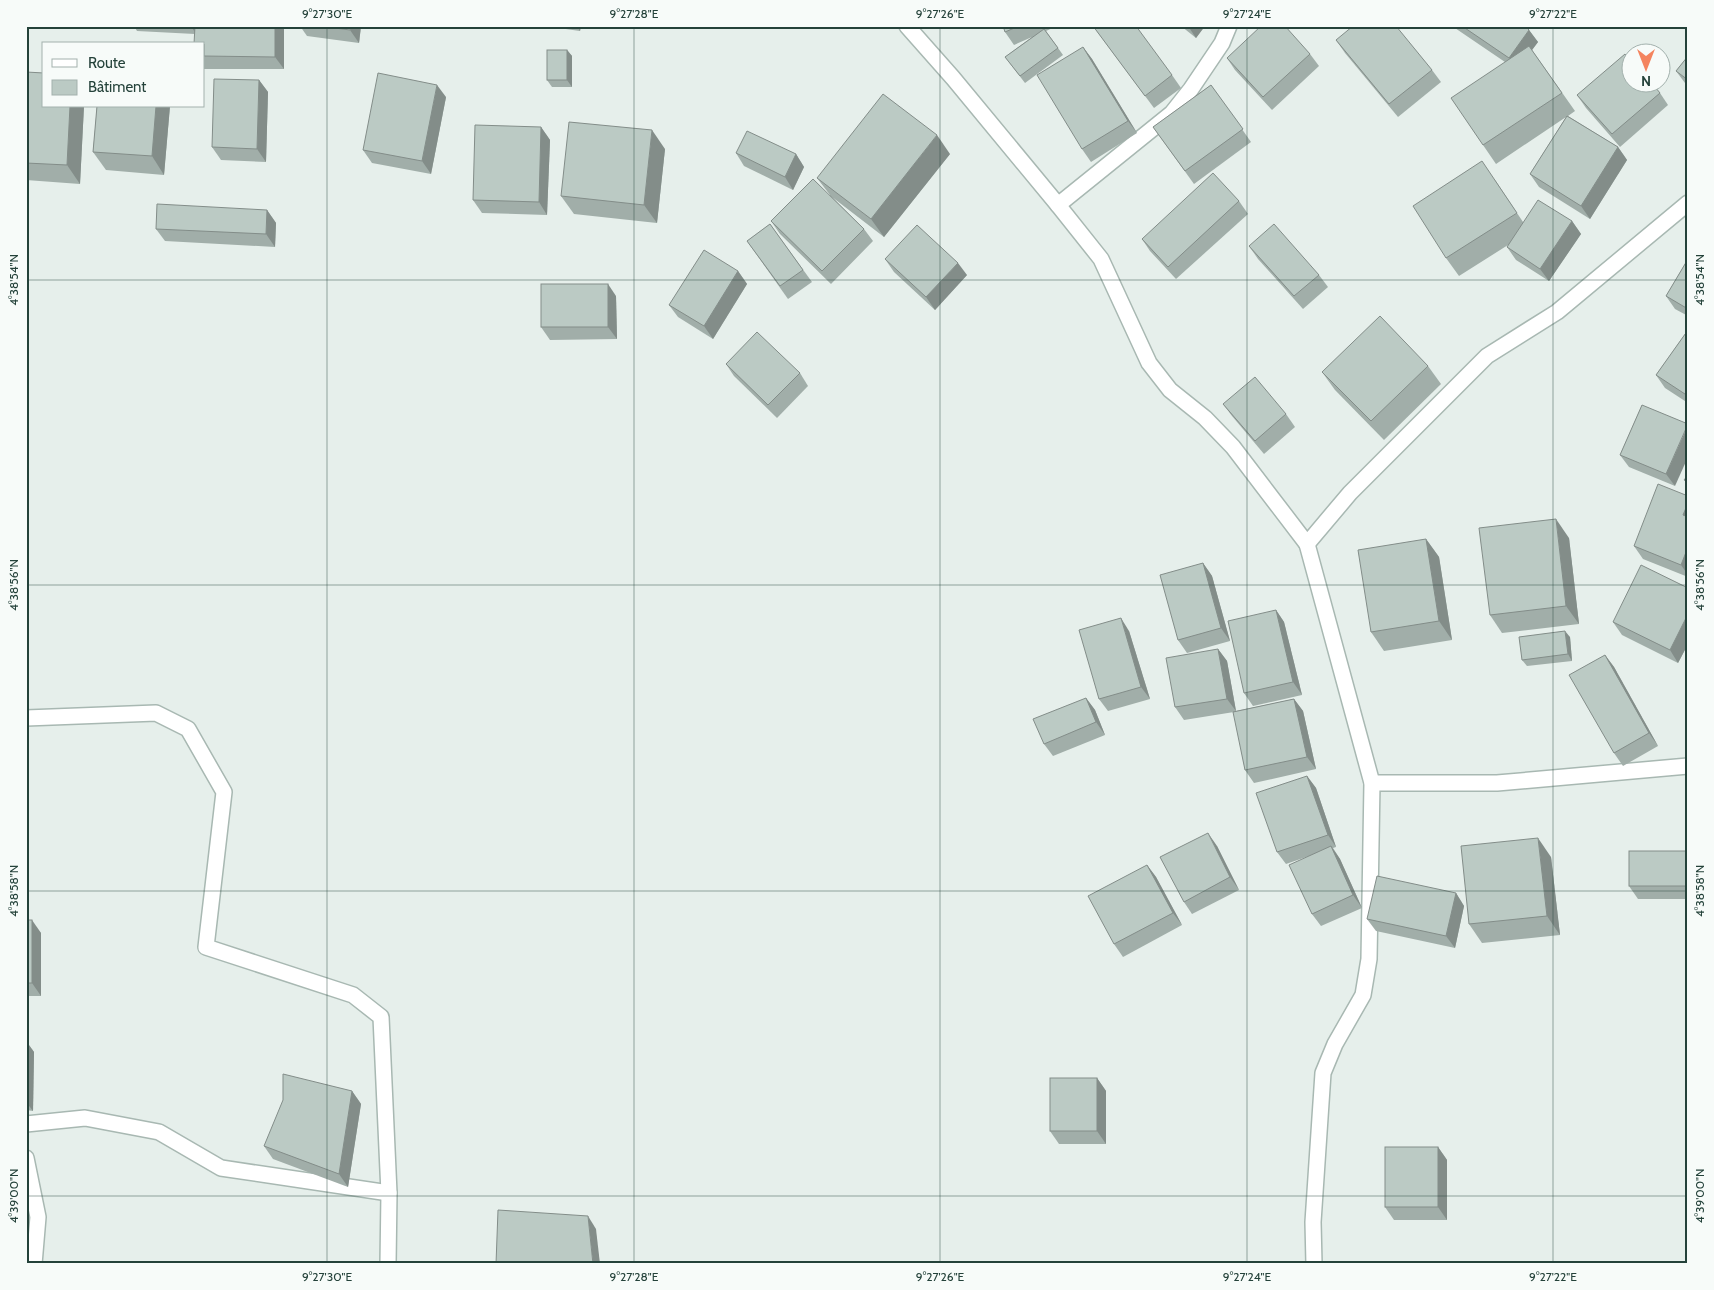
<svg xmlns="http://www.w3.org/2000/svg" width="1714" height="1290" font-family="Cabin,sans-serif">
	<rect width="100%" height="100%" fill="#e6efeb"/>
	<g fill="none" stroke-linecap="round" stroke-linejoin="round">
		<g stroke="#a8b8b2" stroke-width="18">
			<path id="lane" d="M1058,205l114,-92 19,-24 31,-46 7,-17"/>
		</g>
		<g stroke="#a8b8b2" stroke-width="18">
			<g id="street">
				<path d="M907,26l46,52 105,127 43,54 48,104 21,27 35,28 28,29 74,97 43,-51 137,-137 70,-44 131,-109"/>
				<path d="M1307,544l65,239 -3,176 -6,36 -28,49 -12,29 -10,149 1,42"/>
				<path d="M26,718l130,-5 32,16 36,63 -18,155 147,48 28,22 8,176 -1,71"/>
				<path d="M1372,783h125l191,-17"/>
				<path d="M26,1124l59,-6 74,14 62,36 168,25"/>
				<path d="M26,1158l12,59 -4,47"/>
			</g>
		</g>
		<use href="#lane" stroke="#fff" stroke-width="15"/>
		<use href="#street" stroke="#fff" stroke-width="15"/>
	</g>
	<g fill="#a1aea9">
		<path d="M134,26h148l2,3v40h-80v-25l-9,-10 -58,-3z"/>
		<path d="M300,26h61l-2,17 -52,-7z"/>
		<path d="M544,26h37l-1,5z"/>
		<path d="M1003,26h54l-11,5 17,24 -38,28 -20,-26 27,-20 -18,8 -9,-13z"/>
		<path d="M1093,26l79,49 9,13 -27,20z"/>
		<path d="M1181,26h24l-9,12z"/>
		<path d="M1452,26h73l4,4 9,12 -6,8 43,61 -7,5 50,31 9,13 -37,59 -51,-32 -9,-13 36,-57 -70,47 -13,-19 22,-83z"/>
		<path d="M1336,40l96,30 9,12 -43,35 -53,-64z"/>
		<path d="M1083,47l9,12 45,74 -46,29 -9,-13z"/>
		<path d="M567,50l5,6v31h-20l-5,-7z"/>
		<path d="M1310,54l9,12 -47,44 -37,-40 -8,-12z"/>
		<path d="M1688,56v30l-3,-3 -9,-12z"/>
		<path d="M26,72l18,34h40l-4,78 -54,-4z"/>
		<path d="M259,80l9,12 -2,70 -45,-2 -9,-13z"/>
		<path d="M1211,85l40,57 -57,42 -41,-57z"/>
		<path d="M1660,93l8,12 -48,42 -34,-39 -9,-13z"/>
		<path d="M446,97l-15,77 -59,-11 -9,-13z"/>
		<path d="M97,106h73l-6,69 -58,-5 -13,-18z"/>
		<path d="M541,127l9,13 -3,75 -65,-2 -9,-13z"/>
		<path d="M665,149l-8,74 -83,-9 -13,-18z"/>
		<path d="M736,153l60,1 8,13 -11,23 -49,-24z"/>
		<path d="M950,154l-66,83 -52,-40 32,32 9,12 -42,43 -51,-50 -9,-13 59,-26 -13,-17z"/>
		<path d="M1495,180l28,42 49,-1 9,13 -32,47 -33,-21 -9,-13 1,-2 -49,31 -13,-18z"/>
		<path d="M1239,201l9,13 -72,65 -26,-28 -8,-12z"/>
		<path d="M267,210l9,13 -1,24 -110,-6 -9,-12z"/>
		<path d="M770,224l42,58 -24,17 -41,-58z"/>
		<path d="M1249,246l70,29 9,12 -25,22 -45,-50z"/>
		<path d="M885,259l82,16 -32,35 -41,-38z"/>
		<path d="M1688,259v57l-13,-7 -9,-13z"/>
		<path d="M738,271l9,13 -34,55 -35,-22 -9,-12z"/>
		<path d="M616,296l1,43 -67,1 -9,-13z"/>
		<path d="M1688,330v73l-23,-15 -9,-13z"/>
		<path d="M726,364l74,9 8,13 -31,32 -43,-42z"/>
		<path d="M1428,366l13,18 -57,56 -49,-50 -13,-18z"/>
		<path d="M1223,404l63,10 9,13 -31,27 -32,-38z"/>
		<path d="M1642,405l33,81 -46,-19 -9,-12z"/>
		<path d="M1688,496v81l-45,-18 -9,-13z"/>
		<path d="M1569,538l10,86 -77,9 -12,-18z"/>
		<path d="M1426,539l13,18 13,83 -68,11 -13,-19z"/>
		<path d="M1203,563l9,13 18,65 -43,12 -9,-13z"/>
		<path d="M1688,588v56l-10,19 -56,-28 -9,-13z"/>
		<path d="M1276,610l8,12 18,73 -49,11 -9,-13z"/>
		<path d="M1129,631l21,68 -42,12 -9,-12z"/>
		<path d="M1570,637l2,24 -45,5 -5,-6z"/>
		<path d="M1218,649l9,12 9,50 58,-12 9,12 13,58 -62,14 -9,-13 -11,-58 -50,8 -9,-13z"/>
		<path d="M1605,655l9,12 44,79 -35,20 -9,-13z"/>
		<path d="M1086,698l9,12 10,25 -52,21 -9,-12z"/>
		<path d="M1307,776l9,12 20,59 -3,1 7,11 22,49 -41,18 -9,-12 -3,-58 -23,8 -9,-12z"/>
		<path d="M1217,846l22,44 -47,24 -8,-12z"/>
		<path d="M1688,851v48h-50l-9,-13z"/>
		<path d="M1551,857l9,78 -78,8 -13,-19z"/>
		<path d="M1147,865l9,12 26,48 -59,32 -9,-13z"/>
		<path d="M1456,893l8,13 -9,42 -79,-17 -9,-12z"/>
		<path d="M26,920l15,13v63h-15z"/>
		<path d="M26,1041l8,11 -1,59 -7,-1z"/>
		<path d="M1097,1078l9,13v53h-47l-9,-13z"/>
		<path d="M352,1091l9,13 -13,83 -75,-28 -9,-13z"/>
		<path d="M1438,1147l9,13v60h-53l-9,-13z"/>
	</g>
	<g fill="#838d89">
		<path d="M191,26h6l-1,8z"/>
		<path d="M275,26h7l2,3v40l-9,-12z"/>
		<path d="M351,26h10l-2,17 -9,-13z"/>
		<path d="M577,26h4l-1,5z"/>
		<path d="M1188,26h17l-9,12z"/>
		<path d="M1529,30l9,12 -6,8 43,61 -43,-61 -14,21 -9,-13z"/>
		<path d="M1083,47l9,12 45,74 -9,-12z"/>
		<path d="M567,50l5,6v31l-5,-7z"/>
		<path d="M259,80l9,12 -2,70 -9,-13z"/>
		<path d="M437,85l9,12 -15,77 -9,-13z"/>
		<path d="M70,106h14l-4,78 -13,-19z"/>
		<path d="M156,106h14l-6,69 -12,-19z"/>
		<path d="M541,127l9,13 -3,75 -8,-13z"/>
		<path d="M652,130l13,19 -8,74 -13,-18z"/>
		<path d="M937,135l13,19 -66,83 -13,-18z"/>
		<path d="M1618,147l9,13 -37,59 -9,-13z"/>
		<path d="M796,154l8,13 -11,23 -8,-13z"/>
		<path d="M267,210l9,13 -1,24 -9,-13z"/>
		<path d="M1572,221l9,13 -32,47 -9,-12z"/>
		<path d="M958,263l9,12 -32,35 -9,-13z"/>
		<path d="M738,271l9,13 -34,55 -9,-13z"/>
		<path d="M608,284l8,12 1,43 -9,-12z"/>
		<path d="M1688,425v32l-13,29 -9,-12z"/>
		<path d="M1688,503v19l-5,-7z"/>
		<path d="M1556,519l13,19 10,86 -13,-18z"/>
		<path d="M1426,539l13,18 13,83 -13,-19z"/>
		<path d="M1688,547v28l-7,-10z"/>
		<path d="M1203,563l9,13 18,65 -9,-13z"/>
		<path d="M1276,610l8,12 18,73 -9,-13z"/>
		<path d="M1688,614v30l-10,19 -8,-13z"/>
		<path d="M1121,618l8,13 21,68 -9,-12z"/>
		<path d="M1565,631l5,6 2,24 -4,-7z"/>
		<path d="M1218,649l9,12 9,50 -9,-12z"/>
		<path d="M1605,655l9,12 44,79 -9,-13z"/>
		<path d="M1086,698l9,12 10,25 -9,-13z"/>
		<path d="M1294,699l9,12 13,58 -9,-12z"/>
		<path d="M1307,776l9,12 20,59 -8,-12z"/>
		<path d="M1208,833l9,13 22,44 -9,-13z"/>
		<path d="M1538,838l13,19 9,78 -13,-19z"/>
		<path d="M1331,846l9,13 22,49 -9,-13z"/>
		<path d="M1147,865l9,12 26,48 -9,-12z"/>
		<path d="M1456,893l8,13 -9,42 -9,-12z"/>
		<path d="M32,920l9,13v63l-9,-13z"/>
		<path d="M26,1041l8,11 -1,59 -7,-9z"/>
		<path d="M1097,1078l9,13v53l-9,-13z"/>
		<path d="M352,1091l9,13 -13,83 -9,-13z"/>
		<path d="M1438,1147l9,13v60l-9,-13z"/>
		<path d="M588,1216l8,13 4,35h-7z"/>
	</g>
	<g fill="#bbcac4" stroke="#838d89">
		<path d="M195,26h80v31l-71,-1v-12h-10z"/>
		<path d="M320,26h31l-1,4z"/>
		<path d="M1003,26h16l-14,6z"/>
		<path d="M1093,26h43l36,49 -27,21z"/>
		<path d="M1261,26h24l25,28 -47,43 -36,-39z"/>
		<path d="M1353,26h43l36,44 -43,34 -53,-64z"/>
		<path d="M1462,26h63l4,4 -20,28z"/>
		<path d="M1044,29l14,19 -38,28 -15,-19z"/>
		<path d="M1529,46l33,47 -79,52 -32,-47z"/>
		<path d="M1083,47l45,74 -46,28 -45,-74z"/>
		<rect x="547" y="50" width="20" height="30"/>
		<path d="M1625,54l7,7v21h19l9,11 -48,41 -35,-39z"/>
		<path d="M1688,56v24l-12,-9z"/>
		<path d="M26,72l18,1v33h26l-3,59 -41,-2z"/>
		<path d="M378,73l59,12 -15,76 -59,-11z"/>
		<path d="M214,79l45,1 -2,69 -45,-2z"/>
		<path d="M1211,85l32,44 -58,42 -32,-44z"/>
		<path d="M883,94l54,41 -66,84 -54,-41z"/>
		<path d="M97,106h59l-4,50 -59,-4z"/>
		<path d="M1567,116l51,31 -37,59 -51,-32z"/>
		<path d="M569,122l83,8 -8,75 -83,-9z"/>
		<path d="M475,125l66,2 -2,75 -66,-2z"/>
		<path d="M747,131l49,23 -11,23 -49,-24z"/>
		<path d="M1482,161l35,52 -71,45 -33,-52z"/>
		<path d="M1213,173l26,28 -71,66 -26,-28z"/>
		<path d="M813,179l51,50 -42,42 -51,-50z"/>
		<path d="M1538,200l34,21 -32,48 -33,-22z"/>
		<path d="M157,204l110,6 -1,24 -110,-5z"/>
		<path d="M770,224l33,46 -23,16 -33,-45z"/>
		<path d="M1274,224l45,51 -25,21 -45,-50z"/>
		<path d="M917,225l41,38 -32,34 -41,-38z"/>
		<path d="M704,250l34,21 -34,55 -35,-21z"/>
		<path d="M1688,259v50l-22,-13z"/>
		<rect x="541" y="284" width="67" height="43"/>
		<path d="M1380,316l48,50 -57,55 -49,-49z"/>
		<path d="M1688,330v66l-32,-21z"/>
		<path d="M757,332l43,41 -32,32 -42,-41z"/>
		<path d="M1255,377l31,37 -31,27 -32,-37z"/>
		<path d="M1642,405l46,19 -22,50 -46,-19z"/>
		<path d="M1688,475v7l-4,-2z"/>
		<path d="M1658,484l30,12v7l-5,12 5,2v30l-7,18 -47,-19z"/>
		<path d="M1556,519l10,87 -76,9 -11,-87z"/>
		<path d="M1426,539l13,82 -68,11 -13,-82z"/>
		<path d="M1203,563l18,65 -43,12 -18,-65z"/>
		<path d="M1641,565l47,23v26l-18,36 -57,-28z"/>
		<path d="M1276,610l17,72 -49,11 -16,-72z"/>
		<path d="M1121,618l20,69 -42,12 -20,-69z"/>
		<path d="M1565,631l3,23 -46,6 -3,-23z"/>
		<path d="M1218,649l9,50 -52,8 -9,-49z"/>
		<path d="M1605,655l44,78 -35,20 -45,-78z"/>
		<path d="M1086,698l10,24 -52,22 -11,-25z"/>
		<path d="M1294,699l13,58 -62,13 -12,-58z"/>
		<path d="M1307,776l21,59 -51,17 -21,-59z"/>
		<path d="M1208,833l22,44 -46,25 -24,-45z"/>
		<path d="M1538,838l9,78 -78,8 -8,-78z"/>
		<path d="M1331,846l22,49 -41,19 -23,-49z"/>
		<rect x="1629" y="851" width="59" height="35"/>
		<path d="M1147,865l26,48 -59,31 -26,-48z"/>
		<path d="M1377,876l79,17 -10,43 -79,-17z"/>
		<rect x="26" y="920" width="6" height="63"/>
		<path d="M283,1074l69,17 -13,83 -75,-28 19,-46z"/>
		<rect x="1050" y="1078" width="47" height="53"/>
		<rect x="1385" y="1147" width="53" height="60"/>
		<path d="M498,1210l90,6 5,48h-97z"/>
	</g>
	<path fill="none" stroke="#24423a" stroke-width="1" stroke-opacity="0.45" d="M327,26v1238M634,26v1238M940,26v1238M1247,26v1238M1553,26v1238M26,280h1662M26,585h1662M26,891h1662M26,1196h1662"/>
	<rect width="1714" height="1290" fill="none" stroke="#f7fbf9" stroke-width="55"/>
	<rect x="42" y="42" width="162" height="65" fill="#f7fbf9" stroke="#a3b1ad"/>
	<rect x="52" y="59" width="25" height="8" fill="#ffffff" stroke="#a3b1ad"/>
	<text x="88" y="68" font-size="15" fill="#24423a">Route</text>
	<rect x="52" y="80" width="25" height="15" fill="#bbcac4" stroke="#a3b1ad"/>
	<text x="88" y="92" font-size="15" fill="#24423a">Bâtiment</text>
	<g transform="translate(1646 68) rotate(180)"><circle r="24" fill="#f7fbf9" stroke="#a3b1ad"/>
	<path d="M0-4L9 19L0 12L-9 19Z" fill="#f4845f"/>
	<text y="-8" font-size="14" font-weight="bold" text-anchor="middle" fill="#24423a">N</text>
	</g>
	<rect x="28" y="28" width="1658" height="1234" fill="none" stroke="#24423a" stroke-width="2"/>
	<g font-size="12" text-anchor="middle" fill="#24423a">
		<text x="327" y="18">9°27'30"E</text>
		<text x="634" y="18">9°27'28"E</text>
		<text x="940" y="18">9°27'26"E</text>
		<text x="1247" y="18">9°27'24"E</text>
		<text x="1553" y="18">9°27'22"E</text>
		<text transform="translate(1700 280) rotate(-90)" y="4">4°38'54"N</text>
		<text transform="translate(14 280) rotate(-90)" y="4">4°38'54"N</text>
		<text transform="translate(1700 585) rotate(-90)" y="4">4°38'56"N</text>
		<text transform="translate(14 585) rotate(-90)" y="4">4°38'56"N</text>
		<text transform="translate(1700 891) rotate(-90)" y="4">4°38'58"N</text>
		<text transform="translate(14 891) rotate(-90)" y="4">4°38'58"N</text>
		<text transform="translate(1700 1196) rotate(-90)" y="4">4°39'00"N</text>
		<text transform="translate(14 1196) rotate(-90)" y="4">4°39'00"N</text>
		<text x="327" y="1281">9°27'30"E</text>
		<text x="634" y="1281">9°27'28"E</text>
		<text x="940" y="1281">9°27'26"E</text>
		<text x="1247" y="1281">9°27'24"E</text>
		<text x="1553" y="1281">9°27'22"E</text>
	</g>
</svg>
